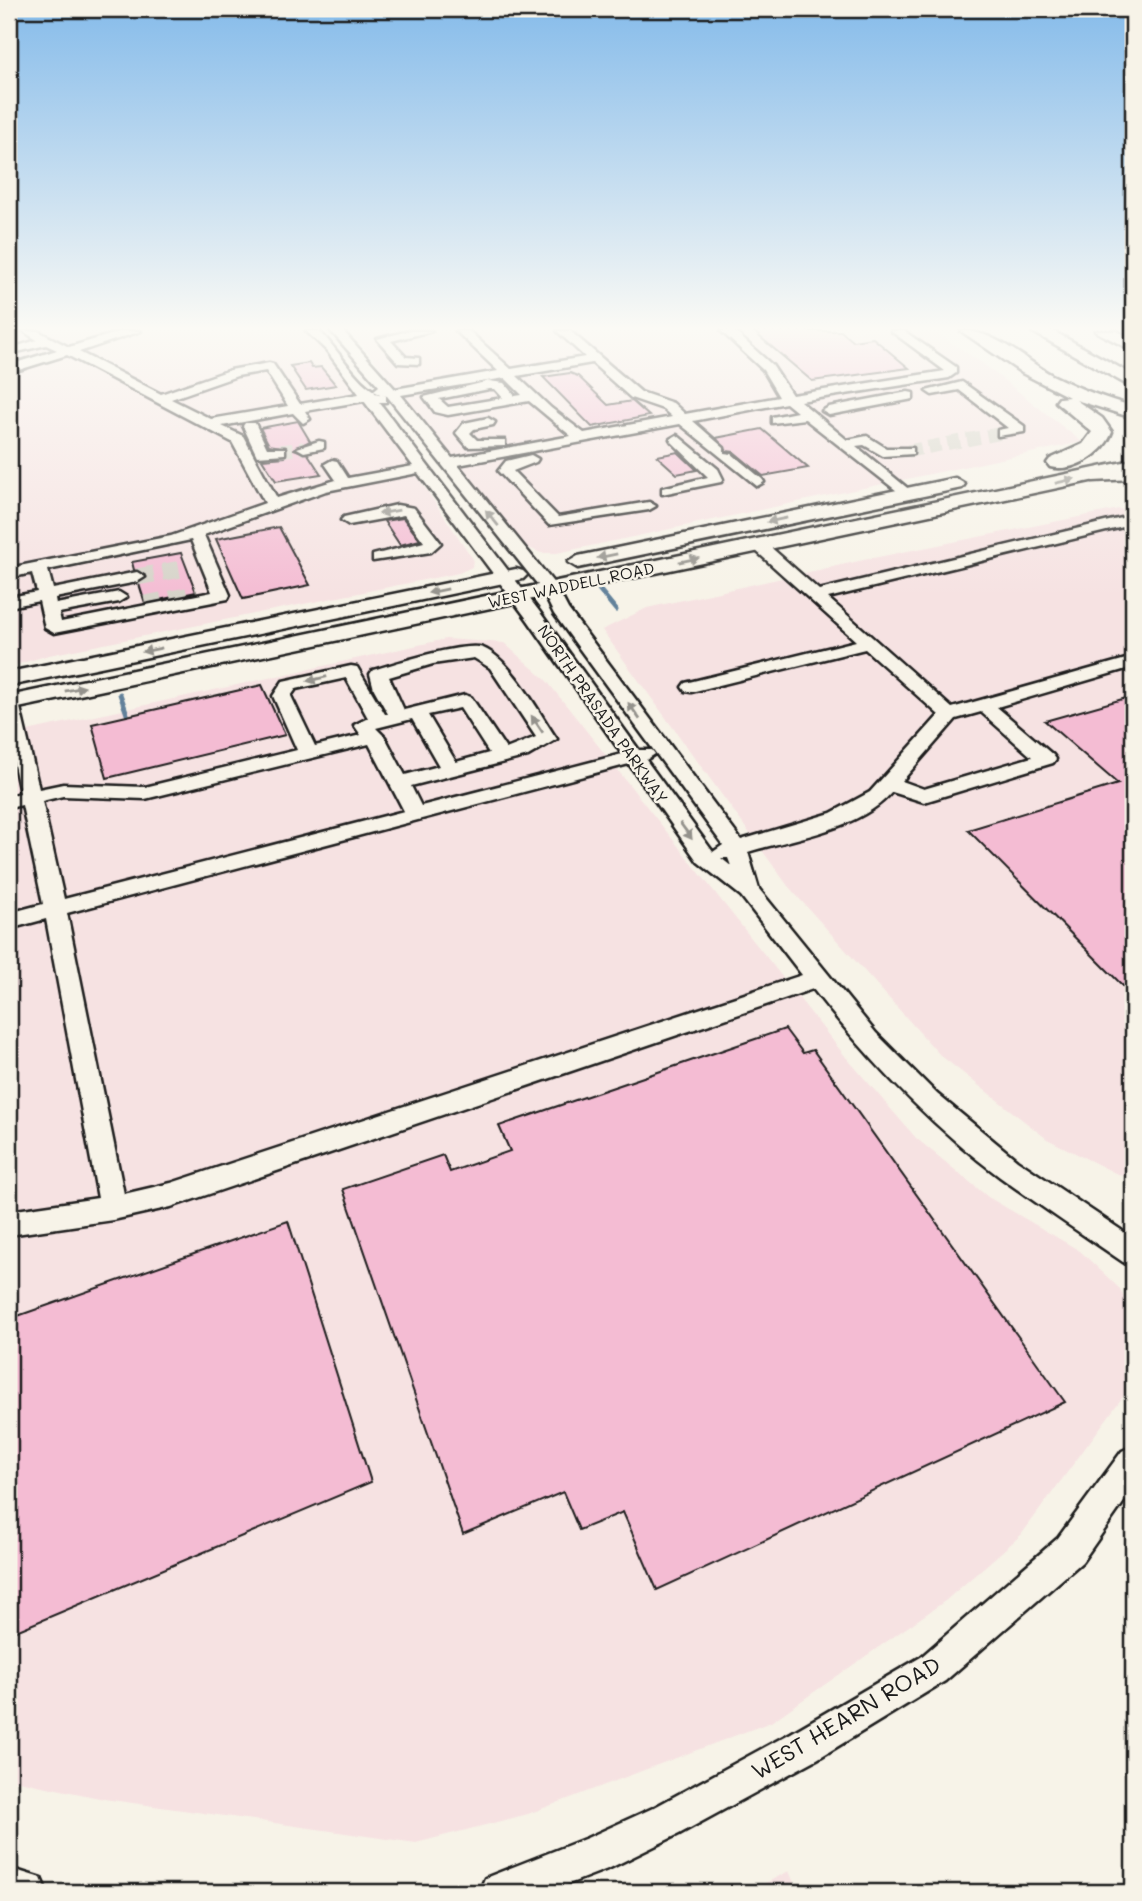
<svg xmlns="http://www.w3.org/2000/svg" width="1142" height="1901" font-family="Mali,sans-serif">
	<rect width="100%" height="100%" fill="#f7f3e8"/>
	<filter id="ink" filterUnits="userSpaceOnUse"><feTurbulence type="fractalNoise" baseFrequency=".0143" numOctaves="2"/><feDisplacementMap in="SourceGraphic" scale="14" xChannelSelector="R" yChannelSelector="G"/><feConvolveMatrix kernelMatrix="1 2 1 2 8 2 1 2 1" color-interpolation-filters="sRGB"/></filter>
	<g filter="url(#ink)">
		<g fill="#f6e2e2">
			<path d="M9,331h101l-101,31z"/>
			<path d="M149,331h156l36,37 53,74 79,117 -1,8 -13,6 -410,82 -40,12v-293z"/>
			<path d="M345,331h589l48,32 100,79 -525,111h-16l-17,-7 -161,-200z"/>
			<path d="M1119,509l14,3v666l-18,-5 -68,-34 -107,-84 -152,-169 -186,-256 45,-22 221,-49z"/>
			<path d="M446,639l58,4 42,37 299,376 71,82 72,59 92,54 40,38 13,30v64l-112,152 -76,66 -174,121 -243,92 -112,29 -312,-44 -95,-20v-1044z"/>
			<path d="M789,1871l9,21h-50z"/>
		</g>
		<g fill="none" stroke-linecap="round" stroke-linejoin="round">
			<g stroke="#62819a" stroke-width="5">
				<path d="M598,588l18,22"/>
				<path d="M120,694l7,20"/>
			</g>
		</g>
		<g fill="#f4bcd3" stroke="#1c1c1c" stroke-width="2">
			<path d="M753,331h88l12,10 20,-3 36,30 -97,13z"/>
			<path d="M309,363l3,5 9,-1 15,18 -30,5 -16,-24z"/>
			<path d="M570,373l8,3 30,29 24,-4 17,15 -57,11 -49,-50z"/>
			<path d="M298,421l12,20 -16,8 14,5 13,20 -45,7 -14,-22 23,-2 3,-9 -19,-3 -9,-17z"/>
			<path d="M762,429l46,39 -45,8 -29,-24 -7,-1 -11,-13z"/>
			<path d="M678,452l19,18 -20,4 -20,-18z"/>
			<path d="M403,518l17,22 -20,5 -16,-24z"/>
			<path d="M279,527l31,58 -67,14 -27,-60z"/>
			<path d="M181,553l15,39 -51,11 -6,-19 8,-8 -13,-6 -2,-8z"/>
			<path d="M262,685l23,50 -178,43 -15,-54z"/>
			<path d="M1133,696v300l-165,-166 150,-46 -73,-63z"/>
			<path d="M785,1029l18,24 10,-3 252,352 -408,188 -34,-78 -44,18 -16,-38 -100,42 -120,-345 100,-34 7,17 60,-21 -11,-25z"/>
			<path d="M288,1221l83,261 -362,152v-315z"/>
		</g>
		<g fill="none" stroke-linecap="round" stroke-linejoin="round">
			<g stroke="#d6d3c9" stroke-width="13" stroke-dasharray="13 7" stroke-linecap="butt">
				<path d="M280,451l24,-3"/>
				<path d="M908,451l95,-18"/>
			</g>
			<g stroke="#d6d3c9" stroke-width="17" stroke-dasharray="17 9" stroke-linecap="butt">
				<path d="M137,577l50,-9"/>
				<path d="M145,604l52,-10"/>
			</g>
			<g stroke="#1c1c1c" stroke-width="5">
				<g id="minor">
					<path d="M23,331h15l31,16 54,-16h18l-62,21 82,42 69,-24 39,-7 4,1 27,40 59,-10 -32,-43 -21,-20h13c21,19 39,58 67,65v6h-7l160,209 100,139h13l3,4 -9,6 67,92 10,-7 -169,-231 -12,-24 -155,-194 -12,-3 -1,-3 5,-4 -48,-55h12l52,58 103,-18 -42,-40h13l42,38 74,-12 -28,-26h13l71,61 32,11 12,11 94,-17 -16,-27 -42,-39h13l38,34 20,30 153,-24 -54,-40h13l52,36v6l-7,5 -149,23 47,39 20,-4 19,12h27v6l-30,2 -19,-11 -8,1 55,45 2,3 -7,4 -101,-79 -33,4v-6l25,-5 -11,-9 -93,18 31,27v5l8,1 30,25 2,3 -7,4 -77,-62 -222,41 98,121 12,23 173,231 90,-27 39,-21 69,-77 -74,-66 -174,43 -6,-1 -3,-4 3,-4 171,-42 -102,-92v-6h12l53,47 307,-73 7,3v12l-10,-5 -295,71 124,110 181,-51v10l-136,40 56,48 3,4 -3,4 -129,39 -32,-10c-32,38 -99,46 -144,60l11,37 117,144 61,61 80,66 116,78v27l-10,-3c-41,-28 -83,-56 -123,-85 -71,-53 -132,-118 -187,-188l-642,218 -58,13 -104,15v-24l89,-13 -52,-279 -37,10v-16l34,-9 -21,-99 -13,3v-12l11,-3 -11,-52v-43l10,5 20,86 24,-5 82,3 152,-37 -24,-54 10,-15 68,-15 6,1 28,47h3l-14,-25 -4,-15 3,-4c20,-6 92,-29 110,-22 29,12 56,65 74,91l-29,17 -117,30 10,20 201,-52 -95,-135 -109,-146 -92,18 -122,44 26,60 -2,4 -174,34 -9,-5 -6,-27 -30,6v-10l28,-5 -5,-19 -23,5v-10l162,-32 94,-33 -33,-61 -165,-87 -58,18v-8l48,-15 -11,-5 -37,9v-10l6,3 22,-7zM592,363l39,35 32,11 9,8 -88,16 -33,-25 -34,-32zM266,371l22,35 -77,13 -40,-20 66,-23zM505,378l17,17 -7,1 -11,-13 -15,-2 -65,16 11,15 13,3 81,-14 42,35 -119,22 -51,-63zM489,389h6l8,9 -55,9 -9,-8zM364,401l49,65 -65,12 -11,-17 -5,-1 -7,4 11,16 -59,18 -34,-62 -21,-10 71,-13 10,10 7,-4 -5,-8zM191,540l21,52 -151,30 -2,-9 60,-11 8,-5 -8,-5 -63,12 -1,-6 82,-16 8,-5 -8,-5 -84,17 -5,-19zM474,658l16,10 46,69 -30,12 -35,-52 -6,-2 -61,15 -15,-33 44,-13zM346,678l22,40 -14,7 7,10 -46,11 -24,-50 5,-7zM460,708l29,45 -33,9 -28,-47zM981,712l51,45 -108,32 -22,-8 54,-62zM412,719l27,47 -34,9 -20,-38 -9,-9zM369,744l35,67 -340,88 -22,-98 21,-5 82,3zM629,764l69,98 43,34 61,79 -631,208 -47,11 -57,-281zM721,858h7l3,8z"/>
					<path d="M408,331h24l-41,10 15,16 13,1v6l-21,-1 -21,-24z"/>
					<path d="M962,382l62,44v6l-26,4v-6l10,-2 -49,-38 -27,5 -6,-4z"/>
					<path d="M908,392l5,1v6l-84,16 -7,-4 7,-4z"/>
					<path d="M488,418l7,4 -2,3 -19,4 -4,4 7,7h28v6l-37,1 -12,-14 8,-10z"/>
					<path d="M245,423h10l12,25h18v6l-28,2 -14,-30z"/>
					<path d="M677,435l41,34 5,10 -2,3 -59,12v-6l46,-11 -36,-35 -2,-3z"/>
					<path d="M319,441l5,1v6l-20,4 -7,-4z"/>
					<path d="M531,455l7,4 -2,3 -23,9 45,46 91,-15 7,4 -7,4 -100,15 -51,-54 8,-10z"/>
					<path d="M397,505l17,3 27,35 -10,9 -58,9v-6l51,-13 -20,-27 -55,10 -8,-5 3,-3z"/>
					<path d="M1133,1446v43l-51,73 -137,119 -128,78 -138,75 -69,34 -62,24h-69l6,-14 102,-40 66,-30 138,-75 130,-76 137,-119 64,-87z"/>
					<path d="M9,1868l32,10 6,14h-38z"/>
				</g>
			</g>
			<g stroke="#1c1c1c" stroke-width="5">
				<g id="major">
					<path d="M1133,460v12l-1124,238v-14z"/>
					<path d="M955,478l10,6 -3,4 -384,80 -10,-6 10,-6z"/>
					<path d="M516,569l7,2 4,4 -4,4 -514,107v-14z"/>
				</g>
			</g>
			<g stroke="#1c1c1c" stroke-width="5">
				<g id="highway">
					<path d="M961,331c33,-1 63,28 91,44 26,13 53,24 81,31v12l-57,-18 26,18 10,14c-8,22 -39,41 -62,35l-3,-4 3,-4 33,-15 9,-12 -36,-30 3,-4 10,-1 -47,-24z"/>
					<path d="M1031,331h22l80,44v13z"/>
					<path d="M1095,331h22l16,8v12z"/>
					<path d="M1133,467v12l-40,2 -11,-6 11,-6z"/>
				</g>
			</g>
			<use href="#minor" fill="#f7f3e8" fill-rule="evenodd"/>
			<use href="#major" fill="#f7f3e8" fill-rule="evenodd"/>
			<use href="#highway" fill="#f7f3e8" fill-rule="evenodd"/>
		</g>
		<defs><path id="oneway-solid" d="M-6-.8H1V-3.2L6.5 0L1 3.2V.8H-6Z" transform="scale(1.75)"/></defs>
		<g fill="#94928c">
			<use href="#oneway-solid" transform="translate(1065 481) rotate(-13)"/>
			<use href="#oneway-solid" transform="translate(389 512) rotate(170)"/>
			<use href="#oneway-solid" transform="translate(492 518) rotate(-129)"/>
			<use href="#oneway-solid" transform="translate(777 520) rotate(168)"/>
			<use href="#oneway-solid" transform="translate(607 556) rotate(168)"/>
			<use href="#oneway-solid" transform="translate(689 560) rotate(-12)"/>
			<use href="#oneway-solid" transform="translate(438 591) rotate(168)"/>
			<use href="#oneway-solid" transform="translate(152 650) rotate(168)"/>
			<use href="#oneway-solid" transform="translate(317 679) rotate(167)"/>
			<use href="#oneway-solid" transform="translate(75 689) rotate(-12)"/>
			<use href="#oneway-solid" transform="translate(634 711) rotate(-125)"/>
			<use href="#oneway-solid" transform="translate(537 724) rotate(-124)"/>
			<use href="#oneway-solid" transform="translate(686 831) rotate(54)"/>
		</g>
	</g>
	<linearGradient id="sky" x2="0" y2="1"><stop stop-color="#85bbea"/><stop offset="0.55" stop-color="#fbfaf5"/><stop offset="1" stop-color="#fbfaf5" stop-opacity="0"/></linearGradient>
	<rect width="1142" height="597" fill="url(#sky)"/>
	<g text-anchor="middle" stroke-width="5" stroke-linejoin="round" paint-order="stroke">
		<g font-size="16" fill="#1c1c1c" stroke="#f7f3e8">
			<text transform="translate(571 585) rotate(-12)" y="6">WEST WADDELL ROAD</text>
			<text transform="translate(603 714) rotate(55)" y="6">NORTH PRASADA PARKWAY</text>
		</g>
		<g font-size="23" fill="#1c1c1c" stroke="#f7f3e8">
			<text transform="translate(846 1718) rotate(-31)" y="8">WEST HEARN ROAD</text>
		</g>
	</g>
	<rect width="1142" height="1901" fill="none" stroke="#f7f3e8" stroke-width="35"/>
	<rect x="18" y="18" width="1107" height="1866" fill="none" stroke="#1c1c1c" stroke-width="2.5" filter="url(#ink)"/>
</svg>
